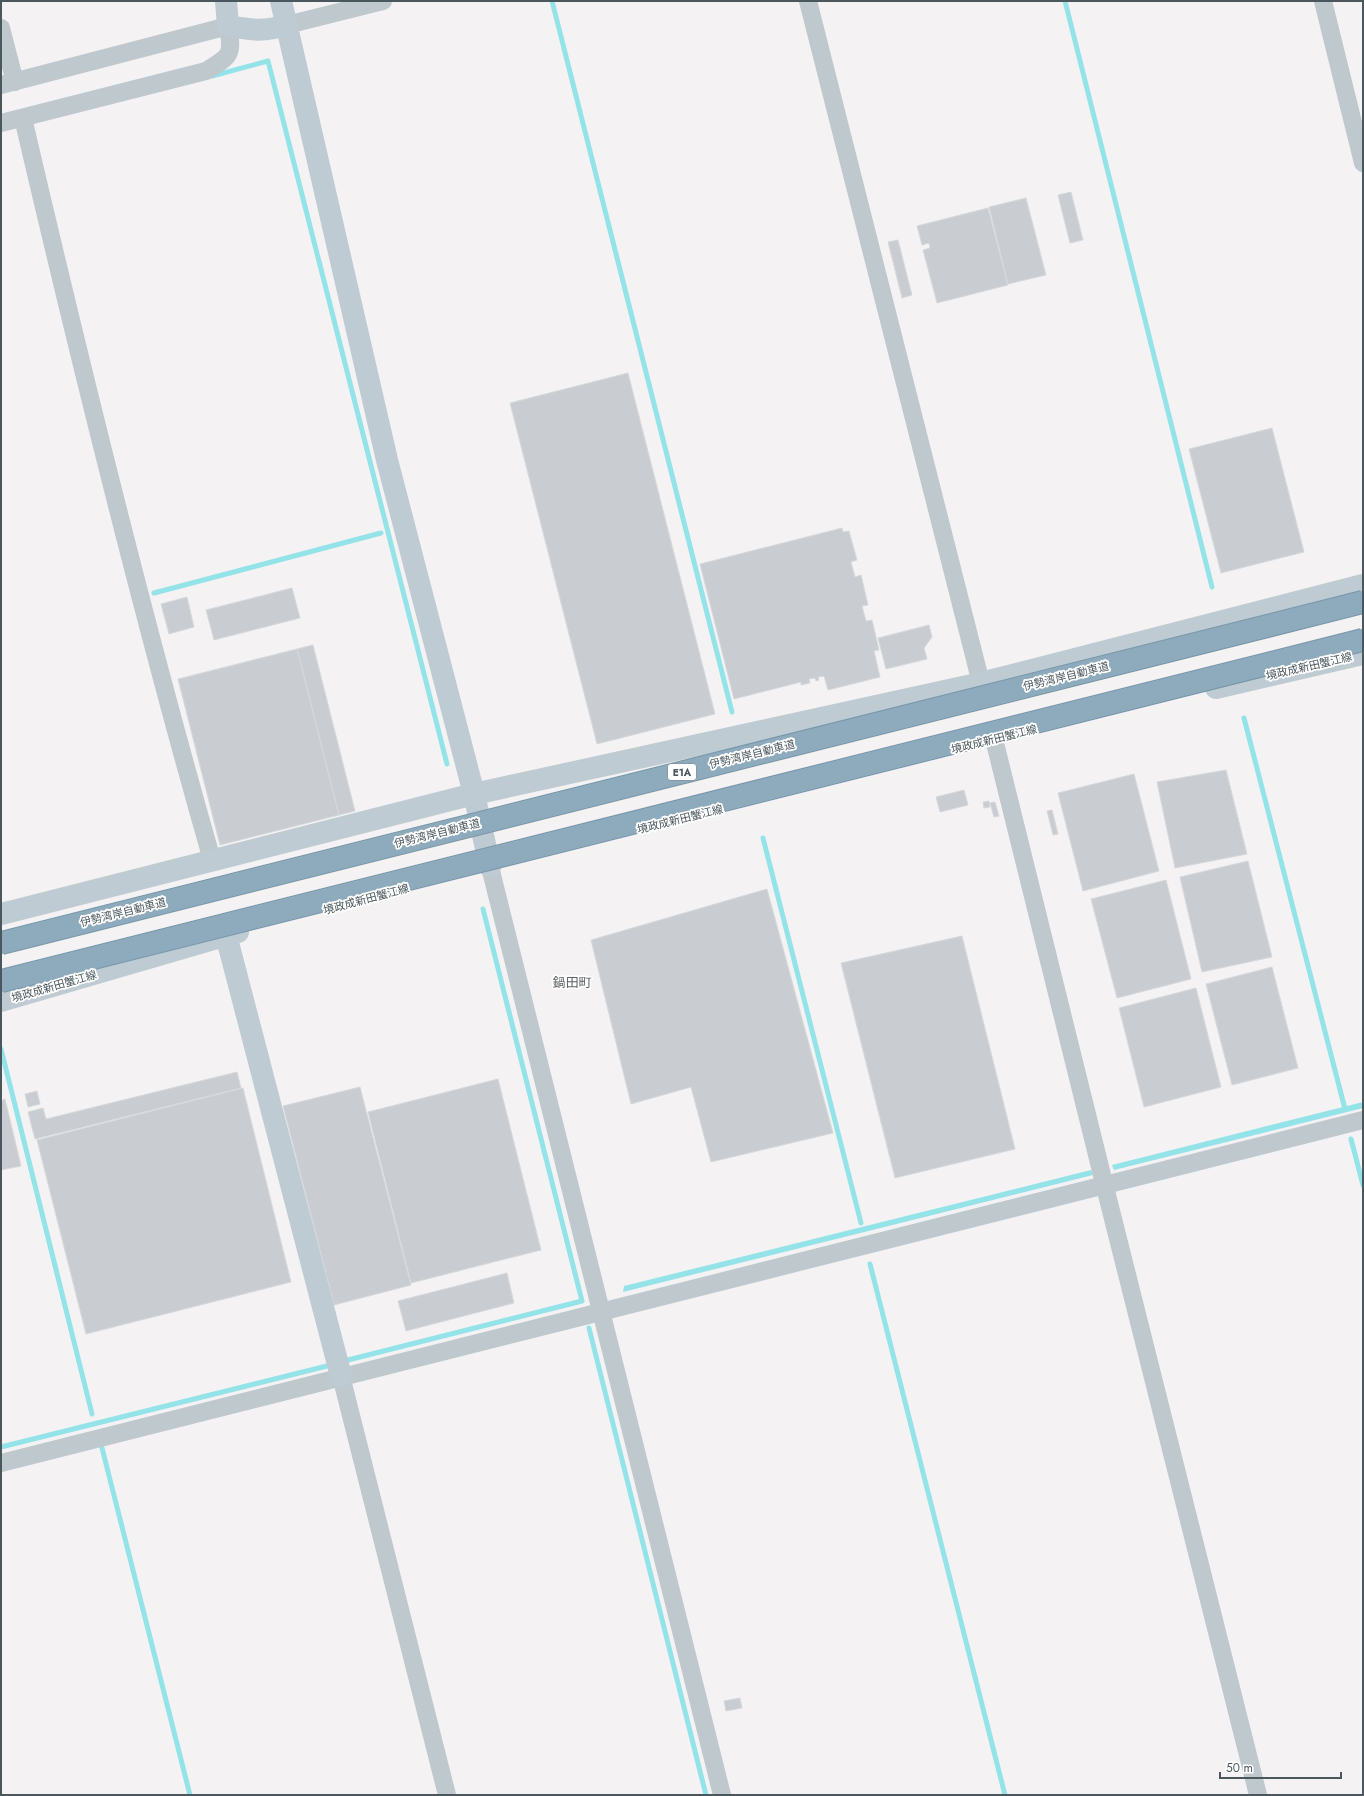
<svg xmlns="http://www.w3.org/2000/svg" width="1364" height="1796" font-family="Jost,'Noto Sans JP',sans-serif">
	<rect width="100%" height="100%" fill="#f4f2f2"/>
	<g fill="#94e3e8">
		<path d="M1363,1102v6l-249,62 -2,-5z"/>
		<path d="M1091,1170l2,5 -470,117 1,-6z"/>
	</g>
	<g fill="none" stroke-linecap="round" stroke-linejoin="round">
		<g stroke="#94e3e8" stroke-width="5">
			<path d="M552,1l180,711"/>
			<path d="M1065,1l147,586"/>
			<path d="M212,76l56,-15 179,703"/>
			<path d="M154,593l227,-60"/>
			<path d="M1244,718l101,391"/>
			<path d="M763,838l98,385"/>
			<path d="M1,1049l91,365"/>
			<path d="M1351,1139l12,46"/>
			<path d="M870,1264l135,531"/>
			<path d="M589,1328l117,467"/>
			<path d="M348,1360l234,-59 -99,-392"/>
			<path d="M1,1447l326,-81"/>
			<path d="M102,1448l88,347"/>
		</g>
	</g>
	<g fill="#c9cdd1" stroke="#d6d9dc">
		<path d="M1071,192l12,48 -13,3 -12,-48z"/>
		<path d="M1026,198l20,77 -38,9 -19,-77z"/>
		<path d="M988,208l20,77 -71,18 -14,-53 7,-2 -1,-5 -7,2 -5,-19z"/>
		<path d="M898,240l14,55 -10,3 -14,-56z"/>
		<path d="M628,373l87,341 -118,30 -87,-341z"/>
		<path d="M1272,428l32,124 -83,21 -32,-124z"/>
		<path d="M842,528l1,4 6,-1 8,29 -6,2 4,15 6,-2 7,30 -6,1 4,15 6,-1 7,30 -5,1 6,26 -52,13 -4,-14 -6,1 1,3 -3,1 -1,-3 -6,1 1,4 -9,2v-3l-67,17 -34,-135z"/>
		<path d="M292,588l8,30 -86,22 -8,-30z"/>
		<path d="M187,597l7,30 -25,7 -8,-30z"/>
		<path d="M929,625l3,12 -8,11 3,11 -41,10 -8,-31z"/>
		<path d="M313,645l42,166 -16,4 -42,-166z"/>
		<path d="M297,649l42,166 -119,30 -42,-166z"/>
		<path d="M1226,770l21,84 -72,14 -18,-86z"/>
		<path d="M1134,774l25,97 -76,20 -25,-98z"/>
		<path d="M964,790l4,15 -28,7 -4,-15z"/>
		<path d="M989,801l1,6 -6,1 -1,-6z"/>
		<path d="M995,802l4,14 -5,1 -4,-14z"/>
		<path d="M1052,810l6,24 -5,1 -6,-24z"/>
		<path d="M1248,861l24,96 -70,15 -22,-95z"/>
		<path d="M1166,880l25,99 -74,19 -26,-99z"/>
		<path d="M767,889l66,244 -122,29 -20,-75 -60,17 -40,-164z"/>
		<path d="M962,936l53,213 -120,29 -54,-215z"/>
		<path d="M1272,967l26,101 -66,17 -26,-101z"/>
		<path d="M1196,988l25,99 -77,20 -25,-99z"/>
		<path d="M237,1072l4,16 -206,51 -7,-27 15,-4 3,11z"/>
		<path d="M498,1079l43,171 -130,33 -43,-171z"/>
		<path d="M360,1087l51,198 -77,20 -51,-199z"/>
		<path d="M243,1088l48,194 -205,52 -49,-194z"/>
		<path d="M37,1091l3,13 -12,3 -3,-13z"/>
		<path d="M5,1099l16,67 -20,4v-69z"/>
		<path d="M507,1273l7,30 -108,28 -8,-30z"/>
		<path d="M740,1698l2,10 -16,3 -2,-10z"/>
	</g>
	<g fill="none" stroke-linecap="round" stroke-linejoin="round">
		<g stroke="#bec8cd" stroke-width="18">
			<path d="M808,1l173,682"/>
			<path d="M1323,1l40,162"/>
			<path d="M287,25l96,-24"/>
			<path d="M1,28l14,54"/>
			<path d="M1,85l227,-59c5,29 3,30 -22,45l-205,52"/>
			<path d="M23,118c58,249 119,497 189,742"/>
			<path d="M994,739l111,448 153,608"/>
			<path d="M490,867l232,928"/>
			<path d="M341,1376l106,419"/>
			<path d="M1,1463c454,-115 909,-226 1362,-343"/>
		</g>
		<g stroke="#bfcbd2" stroke-width="22">
			<path d="M226,1l2,25c25,4 35,6 59,-1"/>
			<path d="M281,1l106,459 87,334 16,73"/>
			<path d="M1216,688l147,-34"/>
			<path d="M1,914l473,-120 507,-111 382,-98"/>
			<path d="M226,935l115,441"/>
			<path d="M1,1001l237,-69"/>
		</g>
		<g stroke="#7896a9" stroke-width="24" stroke-linecap="butt">
			<g id="highway-bridge">
				<path d="M1,943l1362,-341"/>
				<path d="M1,981l1362,-341"/>
			</g>
		</g>
		<use href="#highway-bridge" stroke="#8dabbd" stroke-width="22"/>
	</g>
	<g text-anchor="middle" stroke-width="3.5" stroke-linejoin="round" paint-order="stroke">
		<rect fill="#fff" stroke="#808a8e" stroke-width="1" x="668" y="764" width="28" height="16" rx="3"/>
		<g font-size="10" font-weight="bold" fill="#4a585e">
			<text x="682" y="776">E1A</text>
		</g>
		<g font-size="11" fill="#4a585e" stroke="#fff">
			<text transform="translate(1309 666) rotate(-13)" y="4">境政成新田蟹江線</text>
			<text transform="translate(1066 676) rotate(-14)" y="4">伊勢湾岸自動車道</text>
			<text transform="translate(994 739) rotate(-14)" y="4">境政成新田蟹江線</text>
			<text transform="translate(752 754) rotate(-14)" y="4">伊勢湾岸自動車道</text>
			<text transform="translate(680 819) rotate(-14)" y="4">境政成新田蟹江線</text>
			<text transform="translate(437 833) rotate(-14)" y="4">伊勢湾岸自動車道</text>
			<text transform="translate(366 899) rotate(-15)" y="4">境政成新田蟹江線</text>
			<text transform="translate(123 912) rotate(-14)" y="4">伊勢湾岸自動車道</text>
			<text transform="translate(54 986) rotate(-16)" y="4">境政成新田蟹江線</text>
		</g>
		<g font-size="13" fill="#5e6366" stroke="#fff">
			<text x="572" y="987">鍋田町</text>
		</g>
	</g>
	<rect width="1364" height="1796" fill="none" stroke="#4a585e" stroke-width="4"/>
	<path d="M1220 1772v6h121v-6" fill="none" stroke="#4a585e" stroke-width="2"/>
	<text x="1226" y="1772" font-size="12" fill="#4a585e" stroke="#ffffff" stroke-width="3" paint-order="stroke">50 m</text>
</svg>
